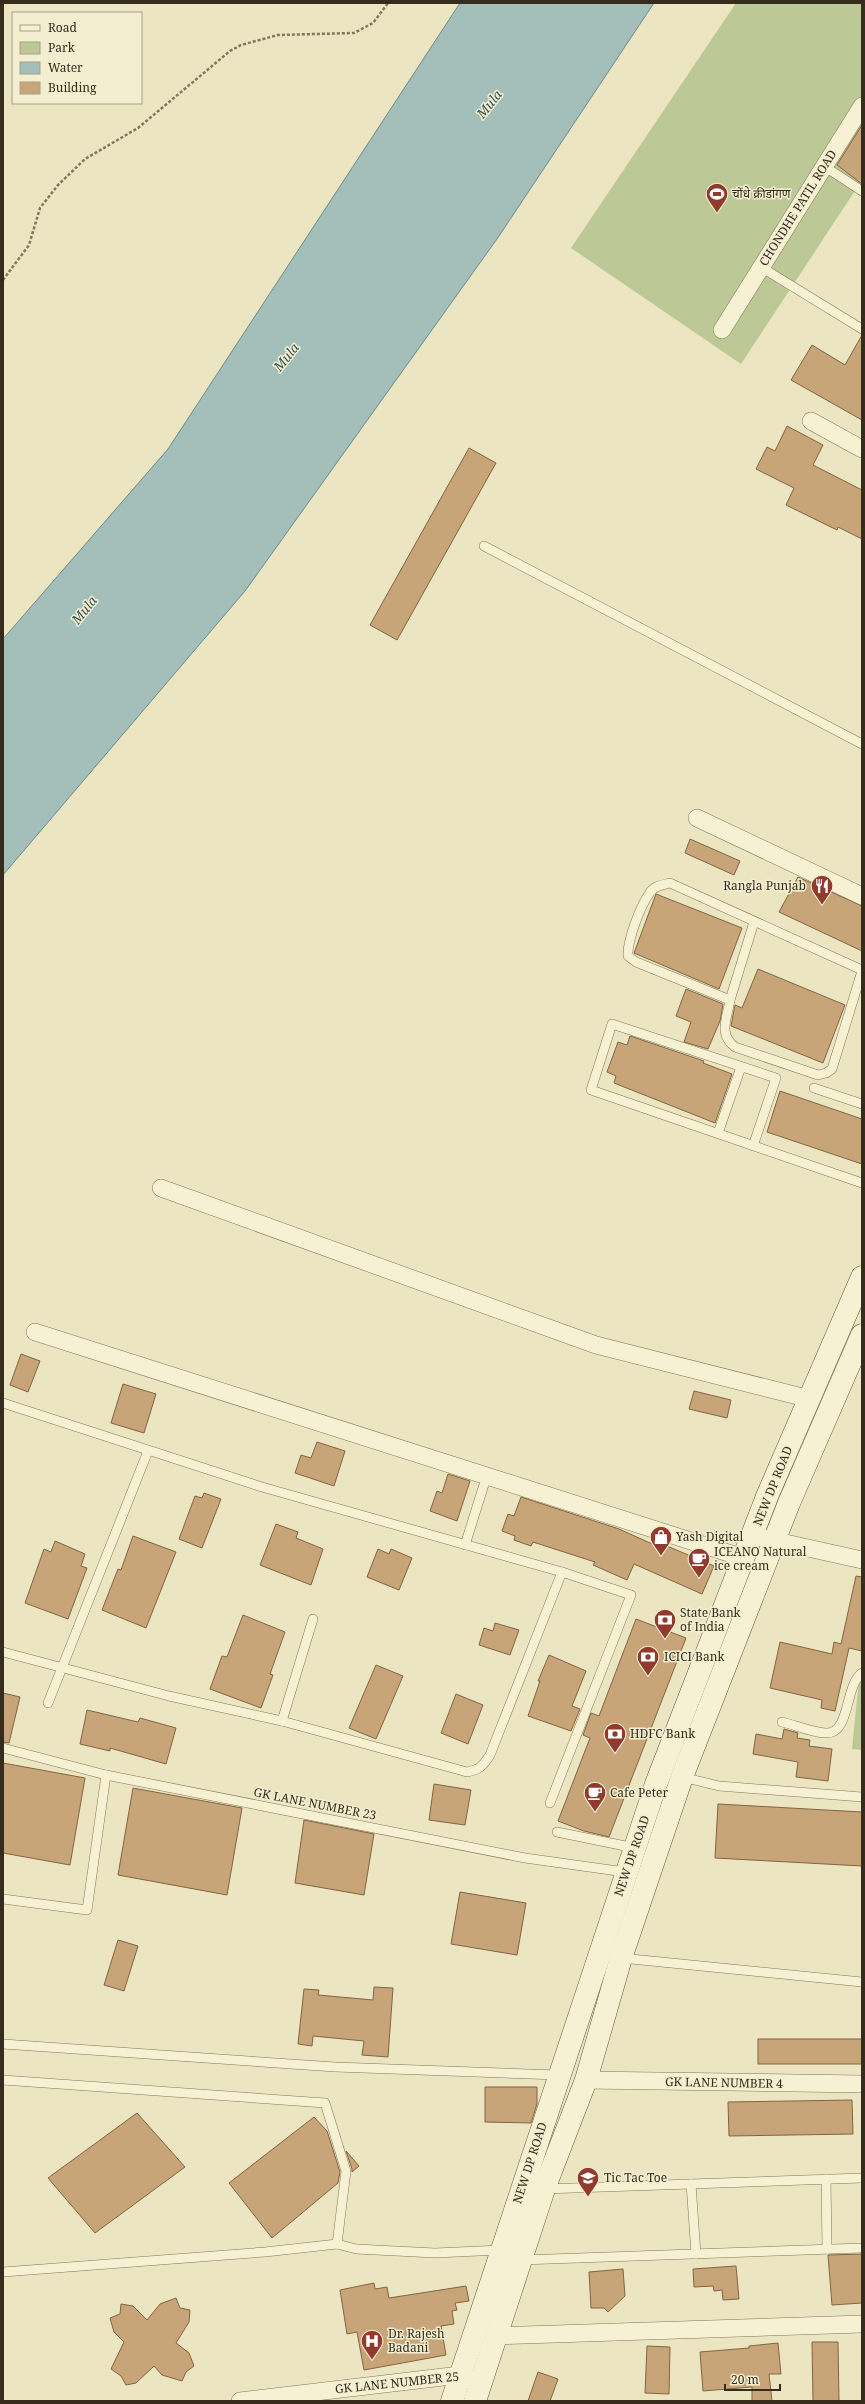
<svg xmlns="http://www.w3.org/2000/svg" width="865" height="2404" font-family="'Noto Serif','Noto Sans Devanagari',serif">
	<rect width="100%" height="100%" fill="#ece5c2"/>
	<g fill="#bcc996">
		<path d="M736,3h126v177l-121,184 -170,-116z"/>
		<path d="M859,1680h3v70l-10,-1z"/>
	</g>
	<path fill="#a4beba" stroke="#6c8c88" d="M460,3h194l-157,236 -252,352 -242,284v-236l165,-190z"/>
	<g fill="#c8a579" stroke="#836441">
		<path d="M862,125v59l-25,-19z"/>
		<path d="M862,335v85l-71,-40 21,-35 33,20z"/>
		<path d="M787,426l36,19 -10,20 49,25v49l-24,-12 -1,3 -51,-25 8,-17 -38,-19 11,-22 8,4z"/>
		<path d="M469,448l27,15 -99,177 -27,-15z"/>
		<path d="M690,839l50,22 -6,14 -49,-22z"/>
		<path d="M798,877l64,29v45l-83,-39z"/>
		<path d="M656,894l86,34 -23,61 -85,-36z"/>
		<path d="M758,969l87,36 -22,58 -92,-37 4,-21 7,3z"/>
		<path d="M686,989l37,15 -3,17 -12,28 -24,-7 7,-20 -15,-6z"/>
		<path d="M630,1036l74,25 -1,2 29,11 -17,49 -101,-40 2,-7 -9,-4 11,-30 9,3z"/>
		<path d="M780,1091l82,28v45l-95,-32z"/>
		<path d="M21,1354l19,7 -12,31 -18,-7z"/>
		<path d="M123,1384l33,10 -12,39 -33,-10z"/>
		<path d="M694,1391l37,9 -4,18 -38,-9z"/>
		<path d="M317,1442l28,9 -11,35 -39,-13 6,-18 10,3z"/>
		<path d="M448,1474l22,7 -13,40 -27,-10 7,-20 5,2z"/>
		<path d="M204,1493l17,6 -19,49 -23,-9 16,-43 7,2z"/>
		<path d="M521,1497l98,32 40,18 1,-4 54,23 -12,28 -68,-30 -7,16 -34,-15 2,-3 -62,-20 -2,4 -17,-6 1,-4 -13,-5 6,-17 6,2z"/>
		<path d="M276,1524l22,8 -2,6 27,11 -12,36 -51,-20z"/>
		<path d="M133,1536l43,16 -30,76 -44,-18 16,-41 3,1z"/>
		<path d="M55,1541l30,13 -4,12 6,2 -19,51 -43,-16 19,-54 7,3z"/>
		<path d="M378,1549l11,5 2,-5 21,9 -13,32 -32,-13z"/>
		<path d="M856,1576l6,1v74l-13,-3 -14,63 -14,-3 1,-8 -52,-12 10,-46 52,12 2,-12 7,2z"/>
		<path d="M243,1615l42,17 -15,42 3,1 -12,33 -51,-19 12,-33 5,1z"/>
		<path d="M636,1619l50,19 -77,199 -25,-6 -26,-10 32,-83 -7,-3 8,-22 8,3z"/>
		<path d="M495,1623l24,7 -9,25 -31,-10 5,-17 9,3z"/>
		<path d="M549,1655l37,16 -14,35 8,3 -9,22 -43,-15 12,-35h-2z"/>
		<path d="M376,1665l27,11 -27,63 -27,-11z"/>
		<path d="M3,1693l17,4 -11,46 -6,-1z"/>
		<path d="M456,1694l27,11 -15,39 -27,-11z"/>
		<path d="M87,1710l51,12 2,-4 36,10 -10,36 -56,-16v3l-30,-7z"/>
		<path d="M784,1729l14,4 -1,5 13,2 -1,6 23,3 -4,32 -32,-4 2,-15 -45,-8 3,-20 26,5z"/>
		<path d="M3,1763l82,15 -15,87 -67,-12z"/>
		<path d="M434,1784l37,6 -6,35 -36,-5z"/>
		<path d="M133,1788l109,20 -15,87 -109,-20z"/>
		<path d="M718,1804l144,8v54l-147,-8z"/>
		<path d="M304,1820l70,14 -10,61 -69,-12z"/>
		<path d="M460,1892l66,11 -9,52 -66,-11z"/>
		<path d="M118,1940l20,6 -14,45 -20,-6z"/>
		<path d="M374,1987l19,1 -5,69 -26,-2 2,-14 -51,-5 -1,10 -14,-2 6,-55 15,1 -1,5 55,5z"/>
		<rect x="758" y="2039" width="104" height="25"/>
		<path d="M485,2087h52v17l-6,19 -46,-1z"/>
		<path d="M852,2100l1,34 -124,2 -1,-34z"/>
		<path d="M137,2113l48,54 -90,66 -47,-55z"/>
		<path d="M314,2117l13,14 13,41 -2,11 -66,55 -43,-55z"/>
		<path d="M346,2151l13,15 -7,6v-3z"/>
		<path d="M862,2254v49l-30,2 -4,-50z"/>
		<path d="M736,2266l3,33 -16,1 -1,-10 -8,1 -1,-5 -19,1 -1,-18z"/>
		<path d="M623,2269l2,27 -17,16 -4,-4h-13l-2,-36z"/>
		<path d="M374,2283l1,6 12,-2 2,11 77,-12 3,15 -14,2 2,7 -5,1 2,13 -13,2 5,29 -82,15 -7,-38 -10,2 -7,-44z"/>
		<path d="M176,2298l4,10 10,2 -1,12 -13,21 13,10 5,13 -8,6 -4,9 -20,-6 -8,-9 -18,17 -10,2 -5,-9 -10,-7 13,-27 -10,-10 -4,-14 10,-4 1,-10 12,2 14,14 13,-16z"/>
		<path d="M812,2342h26l1,59h-26z"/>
		<path d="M778,2343l3,31h-12l3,27h-20v-14l-49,4 -3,-39 49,-4v-2z"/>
		<path d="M647,2346l23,1 -1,47 -24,-1z"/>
		<path d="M538,2372l20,7 -8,22h-22z"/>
	</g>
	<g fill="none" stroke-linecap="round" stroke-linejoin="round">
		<g stroke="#84765a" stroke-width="10">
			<g id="lane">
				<path d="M824,166l38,25"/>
				<path d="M761,267l101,62"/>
				<path d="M484,546l378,198"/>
				<path d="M862,970l-192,-87c-8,2 -17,3 -21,11 -9,13 -22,47 -21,62l8,6 94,38c-3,19 -12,34 5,47l83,28 8,-2 6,-4 30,-98"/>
				<path d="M730,1000l24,-78"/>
				<path d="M814,1088l48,16"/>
				<path d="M718,1133l23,-66"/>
				<path d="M753,1146l23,-68 -164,-54 -21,66c90,31 181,62 271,93"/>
				<path d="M3,1403l259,84 300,85 69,23 -81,208"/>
				<path d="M465,1545l22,-70"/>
				<path d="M3,1652l166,44 113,25 185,51c12,-2 16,-6 23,-17l72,-183"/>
				<path d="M48,1703l100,-252"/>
				<path d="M282,1721l31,-102"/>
				<path d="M782,1722c13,3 29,10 43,11 26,2 19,-47 37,-60"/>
				<path d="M3,1748l103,27 419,83 100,14"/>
				<path d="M682,1777l37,9 143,11"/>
				<path d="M557,1832l78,16"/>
				<path d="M3,1899l84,11 19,-135"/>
				<path d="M621,1958l241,24"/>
				<path d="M3,2044l332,23 223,8"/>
				<path d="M3,2080l322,23 21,68 -9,73"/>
				<path d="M826,2179l1,70"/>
				<path d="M691,2184l5,70"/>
				<path d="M544,2189l318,-11"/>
				<path d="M521,2260l341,-12"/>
				<path d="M3,2272l262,-20 72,-8 19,5 79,4 66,-3"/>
			</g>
		</g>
		<g stroke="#84765a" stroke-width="18">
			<g id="street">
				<path d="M722,330l140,-224"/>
				<path d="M811,421l51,28"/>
				<path d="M697,818l165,78"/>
				<path d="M161,1188l435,157 214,54"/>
				<path d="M35,1332l709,226"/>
				<path d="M763,1538l99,22"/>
				<path d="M586,2080l276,4"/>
				<path d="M496,2336l366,-12"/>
				<path d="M240,2401l220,-26 10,4"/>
			</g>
		</g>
		<g stroke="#66573d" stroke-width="23">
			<g id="secondary">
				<path d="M452,2401l204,-617 112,-290 94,-217"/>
				<path d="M475,2401l69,-212 42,-109 35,-122 61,-181 107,-274 73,-168"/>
			</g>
		</g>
		<path stroke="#84765a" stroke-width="2.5" stroke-dasharray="3 2" stroke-linecap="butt" d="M3,280l26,-35 11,-37 18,-23 27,-26 53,-31 92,-77 11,-6 37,-10 76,-2 19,-10 15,-20"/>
		<use href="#lane" stroke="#f7f1d4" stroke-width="9"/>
		<use href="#street" stroke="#f7f1d4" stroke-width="17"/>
		<use href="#secondary" stroke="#f7f1d4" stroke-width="22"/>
	</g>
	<defs>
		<g id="stadium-pin" transform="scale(1.15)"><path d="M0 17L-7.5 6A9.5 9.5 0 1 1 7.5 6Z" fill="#913a2d" stroke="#f4eed1"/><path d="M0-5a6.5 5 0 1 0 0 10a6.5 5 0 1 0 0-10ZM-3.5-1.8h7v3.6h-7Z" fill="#fff"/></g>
		<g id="restaurant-pin" transform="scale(1.15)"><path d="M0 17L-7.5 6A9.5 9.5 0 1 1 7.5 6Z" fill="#913a2d" stroke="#f4eed1"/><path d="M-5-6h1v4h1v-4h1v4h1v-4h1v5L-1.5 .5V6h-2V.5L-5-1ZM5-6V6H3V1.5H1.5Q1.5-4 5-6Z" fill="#fff"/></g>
		<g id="shop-pin" transform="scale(1.15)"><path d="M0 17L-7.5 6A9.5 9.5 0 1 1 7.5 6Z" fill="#913a2d" stroke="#f4eed1"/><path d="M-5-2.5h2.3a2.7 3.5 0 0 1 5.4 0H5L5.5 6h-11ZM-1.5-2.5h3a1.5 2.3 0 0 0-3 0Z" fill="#fff"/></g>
		<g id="cafe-pin" transform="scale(1.15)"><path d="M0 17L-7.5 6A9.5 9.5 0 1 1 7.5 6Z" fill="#913a2d" stroke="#f4eed1"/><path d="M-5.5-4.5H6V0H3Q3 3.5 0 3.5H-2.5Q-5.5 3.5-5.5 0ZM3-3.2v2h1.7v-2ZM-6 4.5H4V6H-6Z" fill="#fff"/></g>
		<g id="bank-pin" transform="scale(1.15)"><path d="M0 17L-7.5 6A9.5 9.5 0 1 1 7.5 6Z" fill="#913a2d" stroke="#f4eed1"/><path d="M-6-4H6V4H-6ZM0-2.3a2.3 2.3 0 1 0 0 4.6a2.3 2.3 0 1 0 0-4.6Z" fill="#fff"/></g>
		<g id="school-pin" transform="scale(1.15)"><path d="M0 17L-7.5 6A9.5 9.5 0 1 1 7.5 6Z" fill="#913a2d" stroke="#f4eed1"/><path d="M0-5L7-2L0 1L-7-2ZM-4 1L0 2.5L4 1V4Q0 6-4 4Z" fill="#fff"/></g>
		<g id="hospital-pin" transform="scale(1.15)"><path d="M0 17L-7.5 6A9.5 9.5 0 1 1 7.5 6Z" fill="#913a2d" stroke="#f4eed1"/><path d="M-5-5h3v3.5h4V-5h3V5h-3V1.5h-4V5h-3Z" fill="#fff"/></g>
	</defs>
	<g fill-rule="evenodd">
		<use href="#stadium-pin" x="717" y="194"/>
		<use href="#restaurant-pin" x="822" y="886"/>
		<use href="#shop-pin" x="661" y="1537"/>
		<use href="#cafe-pin" x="699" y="1559"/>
		<use href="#bank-pin" x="665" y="1620"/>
		<use href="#bank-pin" x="648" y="1657"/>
		<use href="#bank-pin" x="615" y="1734"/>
		<use href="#cafe-pin" x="595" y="1793"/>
		<use href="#school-pin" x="588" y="2178"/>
		<use href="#hospital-pin" x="372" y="2341"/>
	</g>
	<g text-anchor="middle" stroke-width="3" stroke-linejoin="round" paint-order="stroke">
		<g font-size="12" fill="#352c1d" stroke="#f4eed1" text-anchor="start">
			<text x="732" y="198">चोंधे क्रीडांगण</text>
			<text x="806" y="890" text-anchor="end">Rangla Punjab</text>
			<text x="676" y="1541">Yash Digital</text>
			<text x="714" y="1556">ICEANO Natural<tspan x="714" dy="14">ice cream</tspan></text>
			<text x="680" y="1617">State Bank<tspan x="680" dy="14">of India</tspan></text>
			<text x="664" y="1661">ICICI Bank</text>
			<text x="630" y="1738">HDFC Bank</text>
			<text x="610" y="1797">Cafe Peter</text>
			<text x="604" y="2182">Tic Tac Toe</text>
			<text x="388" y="2338">Dr. Rajesh<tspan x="388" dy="14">Badani</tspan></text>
		</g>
		<g font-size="12" fill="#352c1d" stroke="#f4eed1">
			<text transform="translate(798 208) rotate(-58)" y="4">CHONDHE PATIL ROAD</text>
			<text transform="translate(773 1486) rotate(-68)" y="4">NEW DP ROAD</text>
			<text transform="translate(315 1804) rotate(11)" y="4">GK LANE NUMBER 23</text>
			<text transform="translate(632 1856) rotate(-71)" y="4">NEW DP ROAD</text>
			<text transform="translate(724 2083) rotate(1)" y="4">GK LANE NUMBER 4</text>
			<text transform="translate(530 2163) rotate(-72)" y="4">NEW DP ROAD</text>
			<text transform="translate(397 2383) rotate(-6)" y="4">GK LANE NUMBER 25</text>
		</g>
		<g font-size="13" font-style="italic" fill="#2d5154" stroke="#f4eed1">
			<text transform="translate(489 104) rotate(-51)" y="5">Mula</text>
			<text transform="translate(286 357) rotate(-51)" y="5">Mula</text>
			<text transform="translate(84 610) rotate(-51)" y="5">Mula</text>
		</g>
	</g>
	<rect width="865" height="2404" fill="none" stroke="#352c1d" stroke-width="8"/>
	<rect x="12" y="12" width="130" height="92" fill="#f4eed1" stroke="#a8a089"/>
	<rect x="20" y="25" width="20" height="6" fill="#f7f1d4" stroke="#a8a089"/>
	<text x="48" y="32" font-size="12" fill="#352c1d">Road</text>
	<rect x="20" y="42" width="20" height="12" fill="#bcc996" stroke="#a8a089"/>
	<text x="48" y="52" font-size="12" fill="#352c1d">Park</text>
	<rect x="20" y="62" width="20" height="12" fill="#a4beba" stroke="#a8a089"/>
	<text x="48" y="72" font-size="12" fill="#352c1d">Water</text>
	<rect x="20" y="82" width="20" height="12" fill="#c8a579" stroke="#a8a089"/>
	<text x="48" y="92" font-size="12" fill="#352c1d">Building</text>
	<path d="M725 2384v6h55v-6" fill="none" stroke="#352c1d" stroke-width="2"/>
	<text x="731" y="2384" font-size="12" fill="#352c1d" stroke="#f4eed1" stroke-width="3" paint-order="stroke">20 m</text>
</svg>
